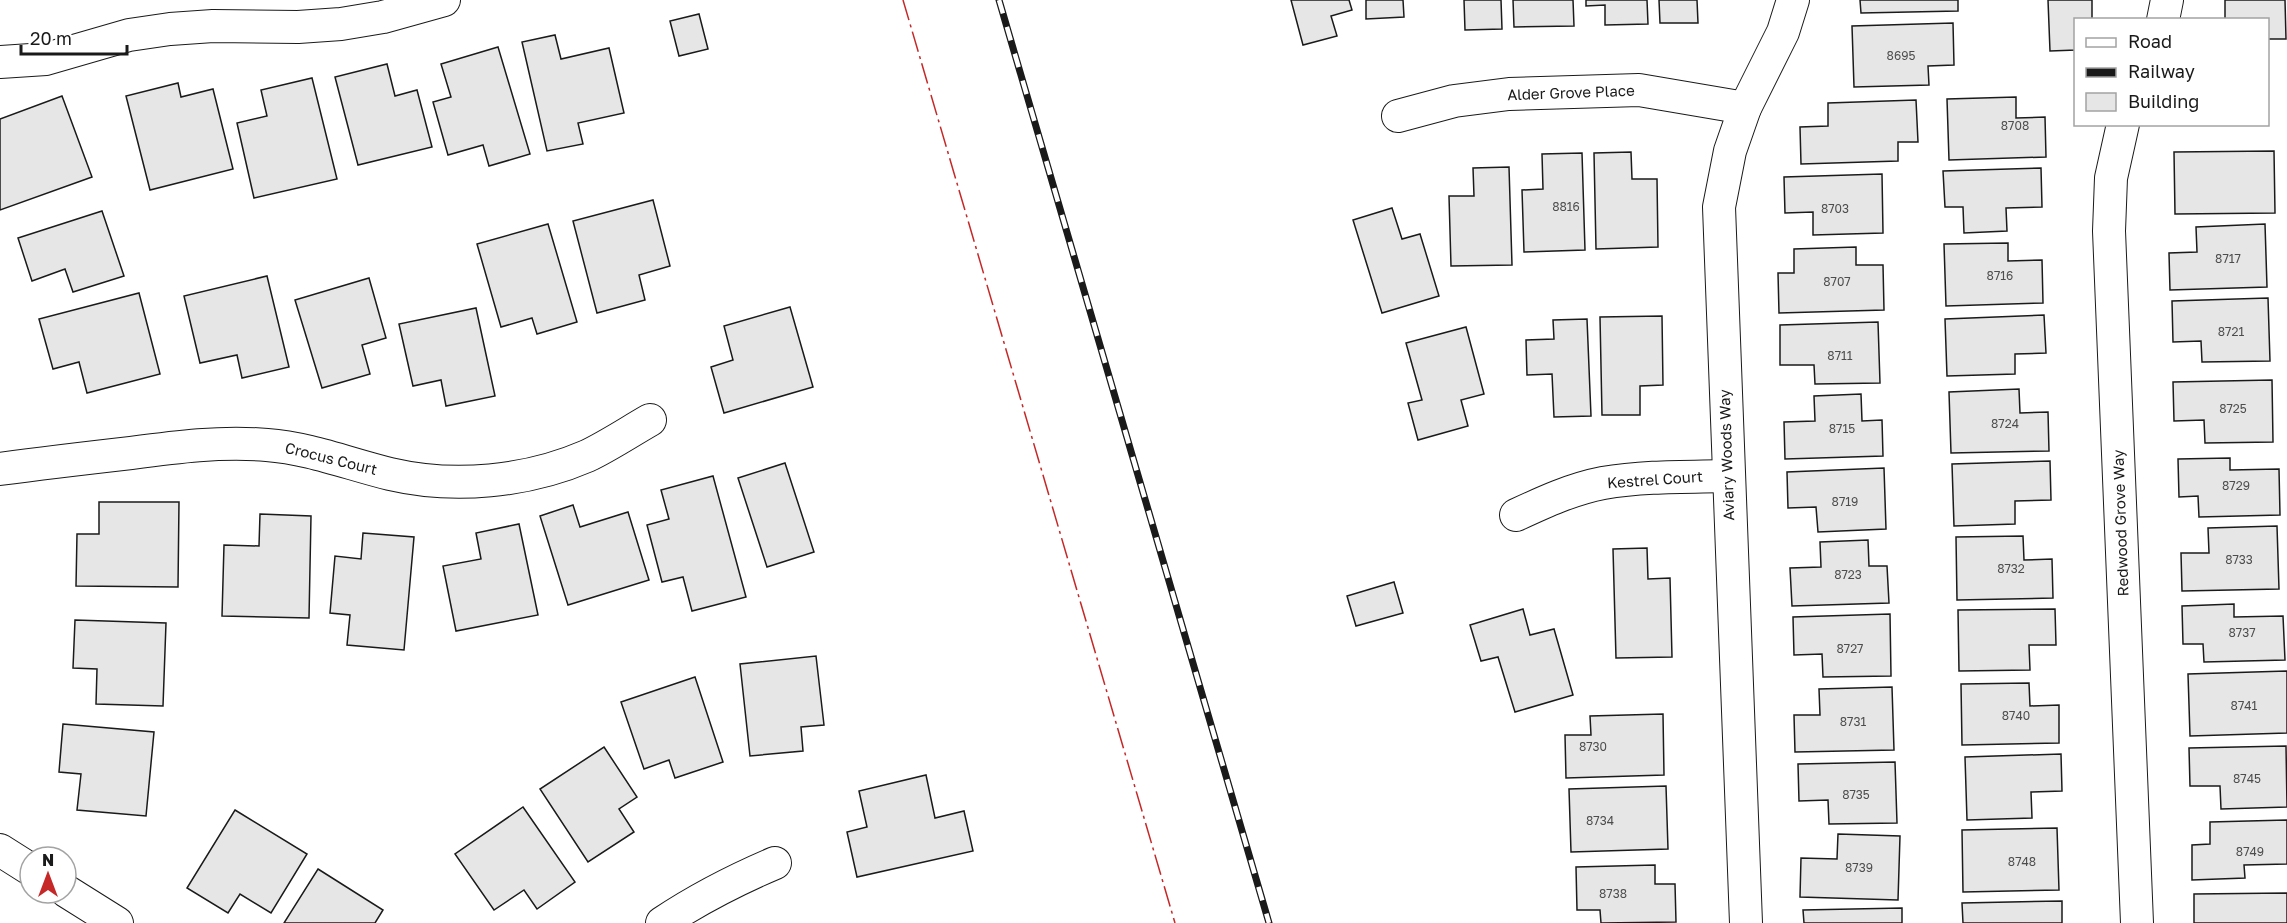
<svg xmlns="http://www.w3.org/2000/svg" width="2287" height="923" font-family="'Golos Text',sans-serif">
	<rect width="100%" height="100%" fill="#fff"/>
	<g fill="#e6e6e6" stroke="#1a1a1a" stroke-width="1.5">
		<path d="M1291,0h58l3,10 -21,6 6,20 -34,9z"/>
		<path d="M1366,0h37l1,17 -38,2z"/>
		<path d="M1464,0h37l1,29 -37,1z"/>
		<path d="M1513,0h60l1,26 -60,1z"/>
		<path d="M1586,0h61l1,24 -43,1v-20l-19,1z"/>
		<path d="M1659,0h38l1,23h-38z"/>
		<path d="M1860,0h98v11l-97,2z"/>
		<path d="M2048,0h44v20h-16v30l-26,1z"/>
		<path d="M2225,0h60l1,39h-18v-19h-43z"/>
		<path d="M699,14l9,35 -29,7 -9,-35z"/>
		<path d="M1953,23l1,42 -26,1 1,19 -75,2 -2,-61z"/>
		<path d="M555,35l6,24 48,-11 15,65 -46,10 5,21 -36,7 -25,-109z"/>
		<path d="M498,47l32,107 -41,12 -6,-21 -35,10 -15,-53 18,-5 -10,-33z"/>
		<path d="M387,64l8,32 22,-6 15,57 -74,18 -23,-88z"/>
		<path d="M312,78l25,101 -83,19 -17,-75 30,-7 -6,-26z"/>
		<path d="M178,83l3,14 32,-8 20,80 -83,21 -24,-94z"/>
		<path d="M62,96l30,81 -92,33v-91z"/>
		<path d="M2016,97v21l29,-1 1,40 -97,3 -2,-61z"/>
		<path d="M1916,100l2,42h-20v19l-97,3 -1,-37 28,-1v-23z"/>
		<path d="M2274,151l1,62 -100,1 -1,-62z"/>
		<path d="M1631,152l1,27h25l1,68 -62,2 -2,-96z"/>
		<path d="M1582,153l3,97 -61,2 -2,-62 21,-1 -1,-35z"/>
		<path d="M1509,167l3,98 -61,1 -2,-70h25l-1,-28z"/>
		<path d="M2041,168l1,39 -36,1 1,23 -43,2 -1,-26h-18l-2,-36z"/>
		<path d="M1882,174l1,59 -70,2v-23l-28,1 -1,-36z"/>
		<path d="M653,200l17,66 -31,9 6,25 -48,13 -24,-92z"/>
		<path d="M1392,208l10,31 18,-5 19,62 -57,17 -29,-93z"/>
		<path d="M102,211l22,65 -51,16 -8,-23 -33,12 -14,-43z"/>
		<path d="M548,224l29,98 -40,12 -5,-16 -31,9 -24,-83z"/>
		<path d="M2265,224l2,63 -97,3 -1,-37 28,-1 -1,-25z"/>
		<path d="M2008,243v18l34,-1 1,43 -97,3 -2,-62z"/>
		<path d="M1856,247v18h27l1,45 -105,3 -1,-40h16v-24z"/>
		<path d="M267,276l22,91 -47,11 -5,-23 -37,8 -16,-67z"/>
		<path d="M369,278l17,60 -24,7 8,29 -48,14 -27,-88z"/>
		<path d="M139,293l21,81 -73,19 -8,-31 -26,7 -14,-50z"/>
		<path d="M2268,298l2,63 -68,1 -1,-21 -28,1 -1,-41z"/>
		<path d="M790,307l23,80 -89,26 -13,-46 22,-7 -9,-34z"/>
		<path d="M476,308l19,88 -49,10 -5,-26 -28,6 -14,-62z"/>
		<path d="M2044,315l2,38 -31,1v20l-68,2 -2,-57z"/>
		<path d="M1662,316l1,69 -23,1v29h-38l-2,-98z"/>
		<path d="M1587,319l4,97 -37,1 -2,-43 -25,1 -1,-35 28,-1 -1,-19z"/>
		<path d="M1878,322l2,61 -65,1 -1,-19h-34v-40z"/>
		<path d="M1466,327l18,67 -23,6 7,26 -50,14 -10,-37 14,-3 -16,-57z"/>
		<path d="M2272,380l1,62 -68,1 -1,-23 -30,1 -1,-39z"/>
		<path d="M2019,389l1,24 28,-1 1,39 -98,2 -2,-61z"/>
		<path d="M1861,394l1,27 20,-1 1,36 -98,3 -1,-37 31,-1 -1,-25z"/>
		<path d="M2230,458v12l49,-1 1,46 -81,2 -1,-21 -19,1 -1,-38z"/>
		<path d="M2050,461l1,39 -36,1v23l-61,2 -2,-62z"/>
		<path d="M785,463l29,89 -47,15 -29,-89z"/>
		<path d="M1884,468l2,61 -68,3 -2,-25 -28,1 -1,-36z"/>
		<path d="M713,476l33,121 -54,14 -9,-34 -21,5 -15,-57 22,-6 -8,-29z"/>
		<path d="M99,502h80l-1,85 -102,-1 1,-52h22z"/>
		<path d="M573,505l7,22 48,-15 21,68 -81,25 -28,-89z"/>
		<path d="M260,514l51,2 -2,102 -87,-2 2,-71 35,1z"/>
		<path d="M519,524l19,91 -82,16 -13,-65 38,-7 -5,-26z"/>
		<path d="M2277,526l2,63 -97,2 -1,-38h28l-1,-25z"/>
		<path d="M363,533l51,4 -10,113 -57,-5 3,-30 -20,-2 5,-57 26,3z"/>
		<path d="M2023,536l1,24 28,-1 1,39 -96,2 -1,-63z"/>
		<path d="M1868,540l1,26h18l2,37 -97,3 -2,-38 31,-1 -1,-25z"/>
		<path d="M1647,548l1,31 22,-1 2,79 -56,1 -3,-109z"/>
		<path d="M1394,582l9,31 -47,13 -9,-30z"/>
		<path d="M2234,604v13l49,-1 2,44 -81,2 -1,-18h-20l-1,-38z"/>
		<path d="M1523,609l7,26 24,-6 19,66 -58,17 -17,-55 -17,4 -11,-36z"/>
		<path d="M2055,609l1,36h-27l1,25 -71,1 -1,-61z"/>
		<path d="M1890,614l1,62 -68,1 -1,-23 -28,1 -1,-38z"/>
		<path d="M75,620l91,3 -3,83 -67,-2 1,-35 -24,-1z"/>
		<path d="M816,656l8,69 -23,2 2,24 -53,5 -10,-92z"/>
		<path d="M2287,671v62l-97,3 -2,-62z"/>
		<path d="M695,677l28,85 -48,16 -6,-18 -25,9 -23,-67z"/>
		<path d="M2029,683l1,23 29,-1v38l-97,2 -1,-61z"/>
		<path d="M1892,687l2,63 -99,2 -1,-37h26l-1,-26z"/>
		<path d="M1663,714l1,61 -98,3 -1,-43h26l-1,-19z"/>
		<path d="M63,724l91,8 -8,84 -69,-6 4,-36 -22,-2z"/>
		<path d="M2286,746l1,61 -66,2 -1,-23h-30l-1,-38z"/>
		<path d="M604,747l33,50 -18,12 15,23 -46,30 -48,-73z"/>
		<path d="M2061,754l1,37 -31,1 1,26 -65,2 -2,-63z"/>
		<path d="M1895,762l2,61 -68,1 -1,-24 -29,1 -1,-37z"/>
		<path d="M926,775l9,43 29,-7 9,40 -116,26 -10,-45 20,-5 -8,-36z"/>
		<path d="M1666,786l2,63 -97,3 -2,-63z"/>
		<path d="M523,807l52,75 -38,27 -13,-19 -30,20 -39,-56z"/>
		<path d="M235,810l72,44 -36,59 -31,-19 -12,19 -41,-25z"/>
		<path d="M2287,820v44l-43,1 1,13 -53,2v-35l18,-1v-22z"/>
		<path d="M2057,828l2,62 -96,2 -1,-62z"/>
		<path d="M1838,834l62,2 -2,64 -98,-3 1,-39 36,1z"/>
		<path d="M1655,865v19h20l1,38 -75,1 -1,-13h-23l-1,-43z"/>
		<path d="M318,869l65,41 -8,13h-91z"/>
		<path d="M2287,893v30h-93v-29z"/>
		<path d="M2062,901v22h-99l-1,-20z"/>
		<path d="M1902,908v15h-98l-1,-13z"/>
	</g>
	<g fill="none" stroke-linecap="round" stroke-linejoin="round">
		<g stroke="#1a1a1a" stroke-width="34">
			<g id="minor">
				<path d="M2163,20l4,-20"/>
				<path d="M0,62l46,-3 83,-24 41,-6 43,-3 85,1 43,-3 42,-7 61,-17"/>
				<path d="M1398,116l56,-15 55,-7 130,-4 106,18"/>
				<path d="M2123,124l-12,54 -2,53 28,692"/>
				<path d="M0,469c44,-6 87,-11 131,-16 45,-6 90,-12 136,-8 42,3 82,19 123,29 64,15 137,8 197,-18 21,-10 42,-24 63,-36"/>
				<path d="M1516,515c28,-13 56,-26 87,-32 41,-7 84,-6 125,-7"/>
				<path d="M0,850l30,19"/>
				<path d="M66,891l51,32"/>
				<path d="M662,923c36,-24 73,-43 113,-60"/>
				<path d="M1746,923l-27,-716 11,-56 15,-43 38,-76 10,-32"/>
			</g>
		</g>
		<use href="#minor" stroke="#fff" stroke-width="32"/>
		<g stroke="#1a1a1a" stroke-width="7">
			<path id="rail" d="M999,0l270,923"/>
		</g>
		<use href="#rail" stroke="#fff" stroke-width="4.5" stroke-dasharray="14" stroke-linecap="butt"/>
		<path stroke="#c62828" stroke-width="1.5" stroke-dasharray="21 4.5 3 4.5" stroke-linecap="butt" d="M903,0l272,923"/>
	</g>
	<g text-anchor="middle" stroke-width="4.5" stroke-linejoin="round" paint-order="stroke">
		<g font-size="12" fill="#4d4d4d">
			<text x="1901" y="60">8695</text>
			<text x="2015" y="130">8708</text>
			<text x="1566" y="211">8816</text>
			<text x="1835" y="213">8703</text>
			<text x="2228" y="263">8717</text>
			<text x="2000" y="280">8716</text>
			<text x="1837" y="286">8707</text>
			<text x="2231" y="336">8721</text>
			<text x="1840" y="360">8711</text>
			<text x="2233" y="413">8725</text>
			<text x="2005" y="428">8724</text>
			<text x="1842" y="433">8715</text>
			<text x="2236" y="490">8729</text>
			<text x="1845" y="506">8719</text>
			<text x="2239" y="564">8733</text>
			<text x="2011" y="573">8732</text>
			<text x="1848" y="579">8723</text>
			<text x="2242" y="637">8737</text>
			<text x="1850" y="653">8727</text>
			<text x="2244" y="710">8741</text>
			<text x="2016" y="720">8740</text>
			<text x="1853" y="726">8731</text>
			<text x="1593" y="751">8730</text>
			<text x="2247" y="783">8745</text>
			<text x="1856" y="799">8735</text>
			<text x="1600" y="825">8734</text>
			<text x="2250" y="856">8749</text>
			<text x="2022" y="866">8748</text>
			<text x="1859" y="872">8739</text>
			<text x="1613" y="898">8738</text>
		</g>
		<g font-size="15" fill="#1a1a1a" stroke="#fff">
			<text transform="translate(1571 93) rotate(-2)" y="5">Alder Grove Place</text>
			<text transform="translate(1727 455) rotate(-92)" y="5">Aviary Woods Way</text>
			<text transform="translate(331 459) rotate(14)" y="5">Crocus Court</text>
			<text transform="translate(1655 480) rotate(-4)" y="5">Kestrel Court</text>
			<text transform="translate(2121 523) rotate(-92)" y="5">Redwood Grove Way</text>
		</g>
	</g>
	<rect x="2074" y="18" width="195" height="108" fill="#ffffff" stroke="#a3a3a3" stroke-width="1.5"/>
	<rect x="2086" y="38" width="30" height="9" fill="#ffffff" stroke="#a3a3a3" stroke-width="1.5"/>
	<text x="2128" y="48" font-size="18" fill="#1a1a1a">Road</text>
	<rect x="2086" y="68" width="30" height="9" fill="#1a1a1a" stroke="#a3a3a3" stroke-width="1.5"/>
	<text x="2128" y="78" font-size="18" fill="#1a1a1a">Railway</text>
	<rect x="2086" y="93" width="30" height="18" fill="#e6e6e6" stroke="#a3a3a3" stroke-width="1.5"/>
	<text x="2128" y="108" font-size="18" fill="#1a1a1a">Building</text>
	<g transform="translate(48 875)"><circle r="28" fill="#ffffff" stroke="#a3a3a3" stroke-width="1.5"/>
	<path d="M0-4.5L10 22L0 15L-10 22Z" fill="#c62828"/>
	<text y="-9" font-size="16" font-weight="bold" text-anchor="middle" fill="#1a1a1a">N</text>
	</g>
	<path d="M21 45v9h106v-9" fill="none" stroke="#1a1a1a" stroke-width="3"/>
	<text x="30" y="45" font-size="18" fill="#1a1a1a" stroke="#ffffff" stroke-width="4.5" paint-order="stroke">20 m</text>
</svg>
